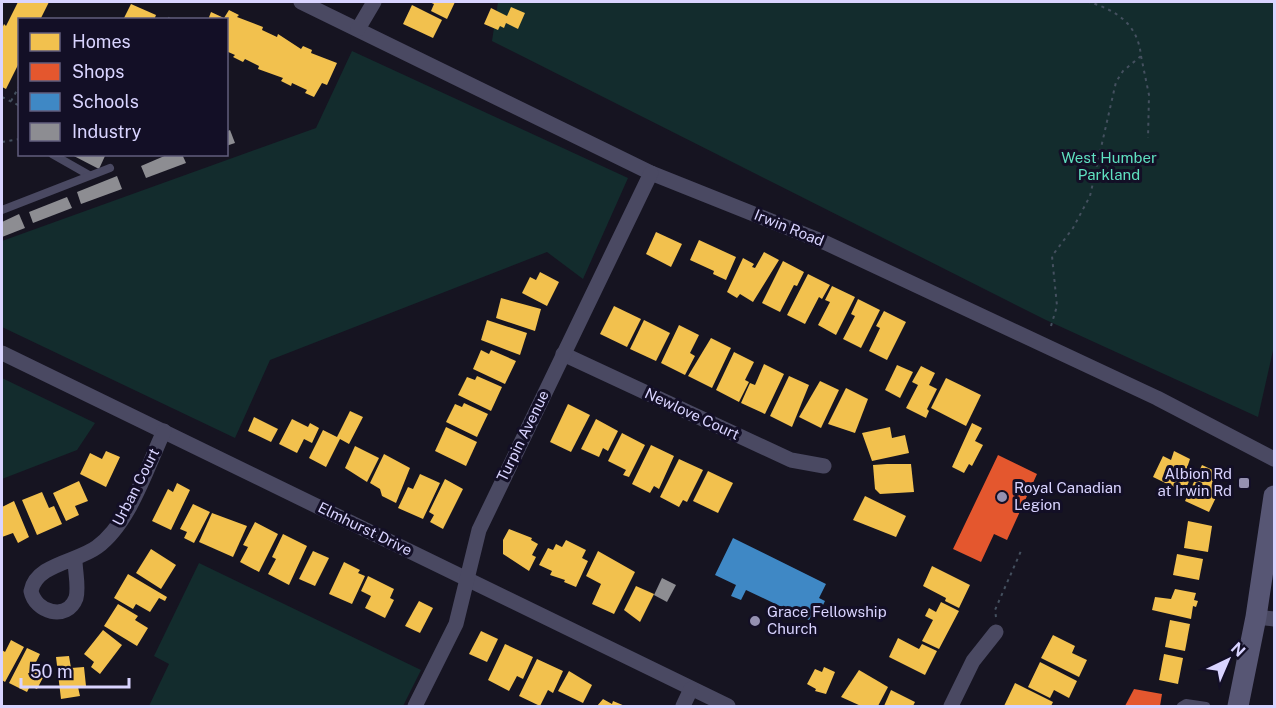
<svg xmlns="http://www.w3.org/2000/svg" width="1276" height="708" font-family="'Public Sans',sans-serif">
	<rect width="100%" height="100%" fill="#161421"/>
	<g fill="#132c2d">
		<path d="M498,2h776v344l-16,71 -212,-97 -554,-279z"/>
		<path d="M352,51l276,127 -45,101 -36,-27 -277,108 -35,78 -233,-111v-86l314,-113z"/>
		<path d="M2,378l93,45 -18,27 -75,29z"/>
		<path d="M199,563l222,107 -18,36h-254l20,-42 -15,-8z"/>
	</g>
	<g fill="#f2c14e">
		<path d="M18,2h31l-9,18h-20v41l-14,28 -4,-2v-58l2,-5 2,2z"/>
		<path d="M429,2h26l-8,17 -16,-8 3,-7z"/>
		<path d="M131,4l25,11 -2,5h-31z"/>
		<path d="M412,5l30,15 -9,18 -30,-14z"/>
		<path d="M511,7l14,6 -7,16 -12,-6 -2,5 -4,-2 -2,4 -14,-6 7,-16 16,8z"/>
		<path d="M229,10l10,5 -2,2 26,10 -1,3 15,7 1,-3 23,15 2,-3 9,4 -1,3 26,10 -10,22 -5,-2 -8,14 -9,-4 2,-3 -15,-7 -1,3 -10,-5 2,-3 -25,-9 1,-3 -14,-7 -2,3 -10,-5 2,-2 -9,-4v-31h-18l3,-8 13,6z"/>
		<path d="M656,232l26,12 -11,23 -25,-13z"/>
		<path d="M699,240l37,17 -10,23 -13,-6 1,-3 -24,-11z"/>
		<path d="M764,252l15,8 -26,42 -13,-8 -3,4 -10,-6 16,-34 11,6 -2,3 3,1z"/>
		<path d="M783,261l21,11 -7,14 -3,-1 -14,27 -18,-9z"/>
		<path d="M540,272l19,10 -12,24 -25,-13 8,-16 6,3z"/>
		<path d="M808,274l22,11 -8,14 -3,-2 -14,27 -18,-9z"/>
		<path d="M832,286l23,11 -19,38 -18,-10 12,-23 -5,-2z"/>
		<path d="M501,298l40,11 -6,22 -39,-13z"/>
		<path d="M858,299l22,11 -19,38 -18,-9 12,-23 -4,-2z"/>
		<path d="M614,306l27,13 -14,28 -27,-13z"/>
		<path d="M884,311l22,11 -19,38 -18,-9 11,-23 -4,-2z"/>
		<path d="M487,320l40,13 -7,22 -39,-15z"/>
		<path d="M644,320l26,13 -14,28 -26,-12z"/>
		<path d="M679,325l20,10 -9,18 5,3 -10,19 -24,-12z"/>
		<path d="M711,338l20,10 -19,40 -24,-12z"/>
		<path d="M481,350l8,4 2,-4 25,11 -11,23 -32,-15z"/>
		<path d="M734,352l20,10 -9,18 4,2 -10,20 -23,-12z"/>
		<path d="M764,364l20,10 -19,40 -24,-11 9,-20 5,2z"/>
		<path d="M897,365l16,7 -13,26 -15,-8z"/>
		<path d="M921,366l14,7 -6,12 8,4 -10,20 2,2 -3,7 -20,-10 12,-23 -6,-3z"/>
		<path d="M477,376l25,11 -11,24 -33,-16 9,-18 8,3z"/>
		<path d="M789,376l20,9 -17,42 -22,-11z"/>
		<path d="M946,378l35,17 -15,31 -35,-18z"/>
		<path d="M820,381l19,9 -18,38 -22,-11z"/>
		<path d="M846,388l22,11 -13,34 -27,-9z"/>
		<path d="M464,403l24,11 -11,23 -31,-15 9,-18 7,3z"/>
		<path d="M568,404l22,11 -19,37 -21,-10z"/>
		<path d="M350,411l13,6 -14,27 -9,-5 -14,28 -17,-9 14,-28 14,7z"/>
		<path d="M254,417l24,12 -7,13 -23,-11z"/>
		<path d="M292,419l16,8 2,-4 9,5 -7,15 -8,-4 -7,14 -18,-9z"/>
		<path d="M596,419l22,12 -10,20 -5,-3 -4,9 -18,-8z"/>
		<path d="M972,423l10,5 -7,13 8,4 -11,21 -3,-2 -5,9 -12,-6z"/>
		<path d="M446,427l31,15 -11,24 -31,-15z"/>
		<path d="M890,427l2,11 13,-3 4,18 -37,8 -10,-28z"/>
		<path d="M622,433l23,12 -16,32 -6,-2 3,-5 -18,-9z"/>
		<path d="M651,445l23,11 -15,33 -5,-3 -4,7 -18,-9z"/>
		<path d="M355,446l24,12 -12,24 -22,-14z"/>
		<path d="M106,451l14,6 -14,30 -26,-13 10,-21 12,6z"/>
		<path d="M1174,451l16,8 -3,9 7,3 -10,21 -31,-15 10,-21 8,4z"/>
		<path d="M384,454l26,14 -14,35 -14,-7 -2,-7 -10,-6z"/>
		<path d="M679,459l24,11 -16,32 -4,-2 -4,7 -19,-10z"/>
		<path d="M887,464h24l3,28 -34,2 -5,-5 -2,-24z"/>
		<path d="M1202,465l15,7 -5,11 9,4 -12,25 -24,-11z"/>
		<path d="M708,471l25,12 -15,30 -25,-12z"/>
		<path d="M420,474l20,9 -17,36 -25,-11 10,-21 5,2z"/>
		<path d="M445,479l18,10 -20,40 -13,-7 4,-7 -5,-3z"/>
		<path d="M79,481l9,20 -13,5 4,9 -13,6 -13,-28z"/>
		<path d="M177,483l13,7 -19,40 -19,-9 16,-32 5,3z"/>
		<path d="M42,492l7,16 5,-2 8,18 -25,11 -15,-35z"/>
		<path d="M865,496l41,20 -10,21 -43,-17z"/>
		<path d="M14,501l15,36 -11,6 -5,-10 -11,4v-30z"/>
		<path d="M193,504l17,8 -16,31 -10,-5 3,-6 -7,-3z"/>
		<path d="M212,513l35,13 -14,31 -34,-15z"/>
		<path d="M1188,521l24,5 -4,26 -24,-4z"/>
		<path d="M255,522l23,12 -19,38 -19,-10 8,-15 -5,-2z"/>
		<path d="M509,529l23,9 -1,2 7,4 -6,11 4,2 -7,14 -26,-17v-14z"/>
		<path d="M283,534l24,12 -18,39 -21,-11 8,-15 -4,-2z"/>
		<path d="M566,540l20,10 -4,8 6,3 -12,26 -12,-5 1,-2 -15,-5 2,-4 -13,-6 9,-17 5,2 3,-6 6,3z"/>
		<path d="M151,549l25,16 -15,24 -25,-16z"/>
		<path d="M313,551l16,7 -14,28 -16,-7z"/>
		<path d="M598,551l37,21 -21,42 -22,-10 9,-20 -15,-8z"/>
		<path d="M1177,554l26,5 -4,21 -26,-5z"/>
		<path d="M344,562l16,8 -2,3 7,3 -13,28 -23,-10z"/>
		<path d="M932,566l38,19 -11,23 -14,-7 1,-3 -23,-12z"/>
		<path d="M128,574l39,23 -2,4 -6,-3 -9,14 -14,-8 -3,5 -19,-11z"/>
		<path d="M368,576l26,13 -4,9 4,2 -9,18 -20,-10 6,-12 -10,-5z"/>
		<path d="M636,586l18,8 -14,28 -16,-12z"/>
		<path d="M1175,589l21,4 -2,7 4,1 -2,6 -3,-1 -2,13 -39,-9 3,-13 16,2z"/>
		<path d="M419,601l14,7 -13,25 -15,-7z"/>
		<path d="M941,602l18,9 -20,38 -17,-8 11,-21 -8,-4 4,-8 7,4z"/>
		<path d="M118,604l20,12 -3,4 13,8 -11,18 -33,-20z"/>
		<path d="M1170,620l20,4 -5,27 -20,-4z"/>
		<path d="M103,630l19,15 -22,29 -9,-7 3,-5 -10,-8z"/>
		<path d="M481,631l17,8 -11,23 -18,-8z"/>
		<path d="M1053,635l22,11 -3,7 15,7 -8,17 -38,-19z"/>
		<path d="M898,638l21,11 3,-5 15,7 -12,24 -36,-18z"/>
		<path d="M11,640l13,7 -19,35 -3,-2v-30l3,2z"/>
		<path d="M505,644l28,13 -10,22 -6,-3 -8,15 -21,-11z"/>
		<path d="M27,648l13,6 -6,12 12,6 -9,17 -7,-3 -3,6 -18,-9z"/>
		<path d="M1164,654l19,4 -5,26 -19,-4z"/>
		<path d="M69,656l2,12 13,-1 2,19 -8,1 2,9 -19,3 -5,-42z"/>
		<path d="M537,659l26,12 -10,22 -5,-3 -8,16 -21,-10z"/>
		<path d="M1040,662l37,19 -8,17 -15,-8 -4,8 -22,-11z"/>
		<path d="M824,667l11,5 -9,22 -11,-3 1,-2 -9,-5 8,-15 7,3z"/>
		<path d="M859,670l29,17 -10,19h-17l-20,-9z"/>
		<path d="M569,671l23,14 -9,18 -25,-12z"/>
		<path d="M1015,683l38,19 -2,4h-47z"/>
		<path d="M891,690l24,12 -2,4h-29z"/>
		<path d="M603,699l9,5 1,-3 12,5h-28z"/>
	</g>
	<g fill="#e4572e">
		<path d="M998,455l39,19 -30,66 -13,-6 -13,28 -28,-13z"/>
		<path d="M1134,689l28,5 -2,12h-35z"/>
	</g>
	<path fill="#3f88c5" d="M733,538l93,46 -7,14 6,3 -7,14 -5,-2 -4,7 -63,-30 -5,10 -10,-4 5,-11 -21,-10z"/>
	<g fill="#8d8d92">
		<path d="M230,130l5,13 -9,3v-14z"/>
		<path d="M70,154h31l4,2 -6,13z"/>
		<path d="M169,154h13l4,9 -40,15 -5,-12z"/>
		<path d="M117,176l5,13 -41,15 -4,-12z"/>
		<path d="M67,197l5,11 -39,15 -4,-11z"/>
		<path d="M19,214l6,14 -23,9v-15z"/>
		<path d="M662,578l14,7 -9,17 -13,-7z"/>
	</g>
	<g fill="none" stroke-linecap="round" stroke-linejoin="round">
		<g stroke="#44505f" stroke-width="2" stroke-dasharray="3 4.5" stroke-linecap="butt">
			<path d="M2,3v-1"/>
			<path d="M168,20l3,-6"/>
			<path d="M1141,56l8,39 -1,43"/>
			<path d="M2,97l18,9"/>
			<path d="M11,101l9,-16"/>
			<path d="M2,142l18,-3"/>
			<path d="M1051,326l6,-20 -5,-50 21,-28 17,-32 26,-114 7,-11 18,-15c-3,-31 -23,-45 -52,-54"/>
			<path d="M996,617l-1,-7 26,-59"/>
		</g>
		<g stroke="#4a4962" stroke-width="8">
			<path d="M52,154l37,21"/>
			<path d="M2,210l108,-42"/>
			<path d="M1181,706l5,-3 20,3"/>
		</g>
		<g stroke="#4a4962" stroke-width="15">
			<path d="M301,2l350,171 175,70 331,155 117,61"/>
			<path d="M358,29l16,-27"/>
			<path d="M2,353l726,353"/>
			<path d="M563,354l228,106 33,6"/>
			<path d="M75,560c0,11 4,27 1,38 -9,24 -41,14 -45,-7 5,-27 46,-29 66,-44 33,-24 50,-80 67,-116"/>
			<path d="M1256,617l18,2"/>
			<path d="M415,706l41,-82 23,-94 172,-357"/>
			<path d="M683,706l8,-17"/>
			<path d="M951,706l22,-45 23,-29"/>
		</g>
		<path stroke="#575674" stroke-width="21" d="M1238,706l18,-89 18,-121"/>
	</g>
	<g fill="#9591b1" stroke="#130f26" stroke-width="2">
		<rect x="1238" y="477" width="12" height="12" rx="3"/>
		<circle cx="1002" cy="497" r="6"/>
		<circle cx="755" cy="621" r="6"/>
	</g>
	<g text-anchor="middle" stroke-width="6" stroke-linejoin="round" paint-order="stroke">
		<g font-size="15" fill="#5fe0c0" stroke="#130f26">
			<text x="1109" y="163">West Humber<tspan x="1109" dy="17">Parkland</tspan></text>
		</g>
		<g font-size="15" fill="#d9d4ff" stroke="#130f26">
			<text transform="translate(789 228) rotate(22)" y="5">Irwin Road</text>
			<text transform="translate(692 414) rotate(25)" y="5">Newlove Court</text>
			<text transform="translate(523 436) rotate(-64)" y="5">Turpin Avenue</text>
			<text transform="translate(136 487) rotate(-63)" y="5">Urban Court</text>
			<text transform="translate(365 529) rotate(26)" y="5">Elmhurst Drive</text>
		</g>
		<g font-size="15" fill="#d9d4ff" stroke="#130f26" text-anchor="start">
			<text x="1232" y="479" text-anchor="end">Albion Rd<tspan x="1232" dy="17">at Irwin Rd</tspan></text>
			<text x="1014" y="493">Royal Canadian<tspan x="1014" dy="17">Legion</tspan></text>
			<text x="767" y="617">Grace Fellowship<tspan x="767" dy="17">Church</tspan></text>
		</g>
	</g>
	<rect width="1276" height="708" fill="none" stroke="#d9d4ff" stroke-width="6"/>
	<rect x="18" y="18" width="210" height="138" fill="#130f26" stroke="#625e7d" stroke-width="1.5"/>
	<rect x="30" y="33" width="30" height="18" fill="#f2c14e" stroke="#625e7d" stroke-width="1.5"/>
	<text x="72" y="48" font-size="18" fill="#d9d4ff">Homes</text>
	<rect x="30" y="63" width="30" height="18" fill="#e4572e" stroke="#625e7d" stroke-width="1.5"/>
	<text x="72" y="78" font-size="18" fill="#d9d4ff">Shops</text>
	<rect x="30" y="93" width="30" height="18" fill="#3f88c5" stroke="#625e7d" stroke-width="1.5"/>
	<text x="72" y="108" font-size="18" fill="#d9d4ff">Schools</text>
	<rect x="30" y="123" width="30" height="18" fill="#8d8d92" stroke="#625e7d" stroke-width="1.5"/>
	<text x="72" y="138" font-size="18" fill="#d9d4ff">Industry</text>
	<g transform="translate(1228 660) rotate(44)" stroke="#130f26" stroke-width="4.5" paint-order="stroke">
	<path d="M0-4.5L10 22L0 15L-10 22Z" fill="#d9d4ff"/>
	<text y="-9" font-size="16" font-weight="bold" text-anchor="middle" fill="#d9d4ff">N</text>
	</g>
	<path d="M21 678v9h108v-9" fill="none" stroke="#d9d4ff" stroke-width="3"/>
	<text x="30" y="678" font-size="18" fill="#d9d4ff" stroke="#130f26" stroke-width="4.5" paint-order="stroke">50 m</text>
</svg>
